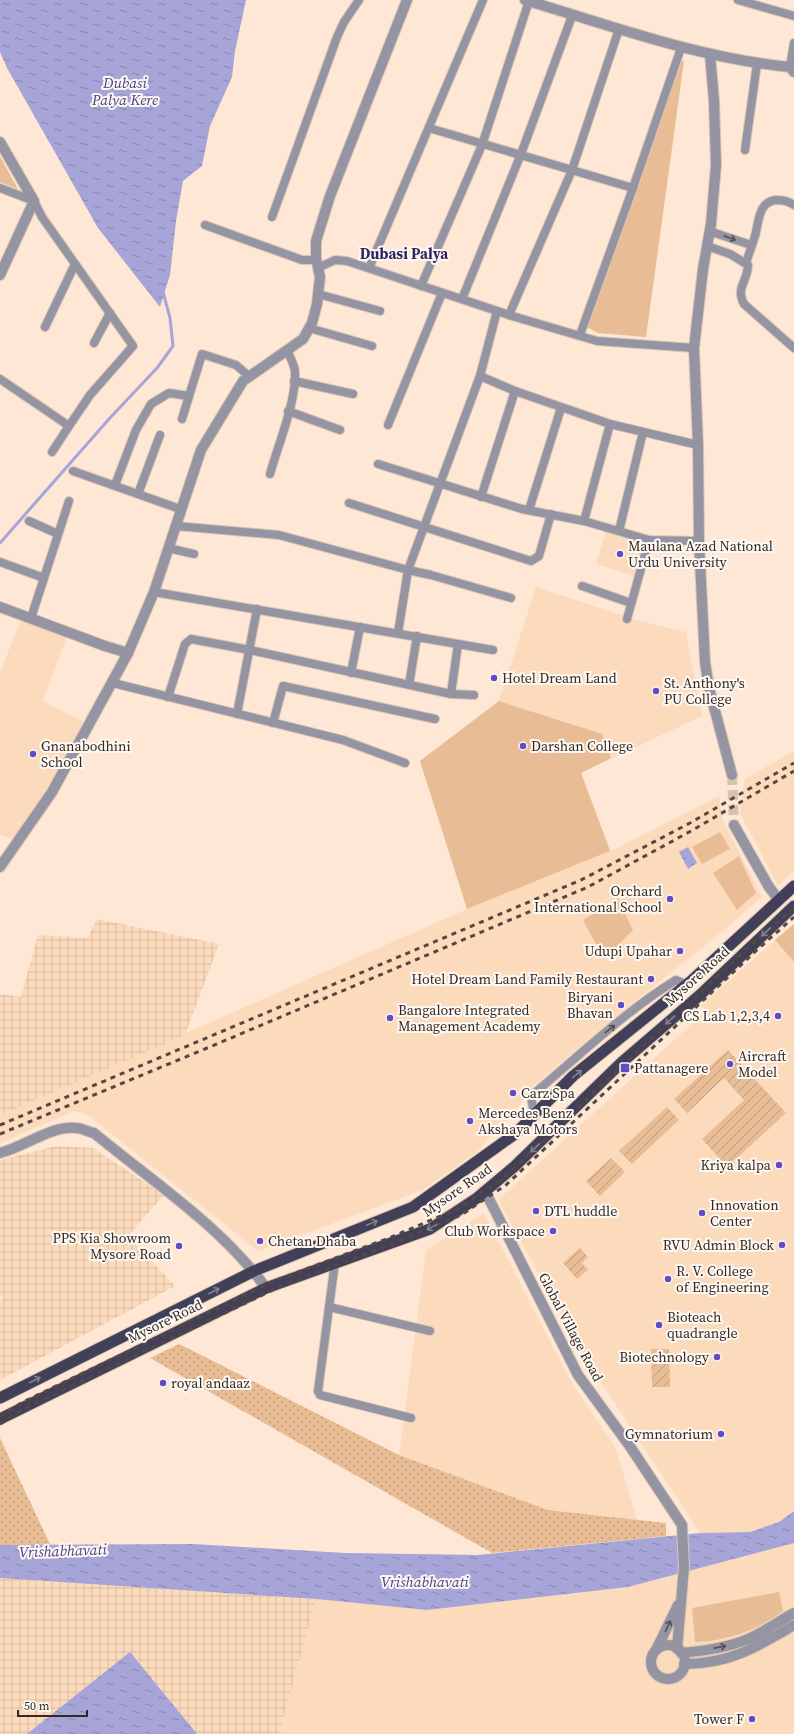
<svg xmlns="http://www.w3.org/2000/svg" width="794" height="1734" font-family="'Source Serif 4',serif">
	<defs>
		<pattern id="industrial-grid" width="8" height="8" patternUnits="userSpaceOnUse"><rect width="8" height="8" fill="#fcdbbd"/><path d="M0 4h8M4 0v8" fill="none" stroke="#d9bca2"/></pattern>
		<pattern id="grass-dots" width="8" height="8" patternUnits="userSpaceOnUse"><rect width="8" height="8" fill="#e8bd95"/><path d="M2 2h.1M6 6h.1" fill="none" stroke="#bd9a79" stroke-width="1.8" stroke-linecap="round"/></pattern>
		<pattern id="garden-furrows" width="10" height="10" patternUnits="userSpaceOnUse"><rect width="10" height="10" fill="#e8bd95"/><path d="M-1 1l2-2M0 10L10 0M9 11l2-2" fill="none" stroke="#bd9a79"/></pattern>
		<pattern id="water-ripples" width="26" height="14" patternUnits="userSpaceOnUse"><rect width="26" height="14" fill="#a7a4d8"/><path d="M2 4q2-2 4 0t4 0M15 11q2-2 4 0t4 0" fill="none" stroke="#8986af"/></pattern>
	</defs>
	<rect width="100%" height="100%" fill="#fee8d5"/>
	<g fill="#fcdbbd">
		<path d="M606,531l39,12 -11,33 -38,-12z"/>
		<path d="M536,587l101,33 49,12 16,84 -121,57 30,78 108,-55 4,24 39,77 -45,39 -82,65 -107,89 -9,17 -44,46 -52,37 -165,61 -170,-136 -14,-4 -74,32v-28l467,-206 -47,-148 79,-60z"/>
		<path d="M22,617l46,17 -25,67 41,21 -35,64 -36,53 -13,-4v-163z"/>
		<path d="M794,751v120l-16,15 -38,-73 5,-34z"/>
		<path d="M794,924v587l-15,11 -29,10 -50,1 -115,-175 -87,-158 208,-189 -5,-6z"/>
		<path d="M484,1213l86,167 46,68 21,72 -89,-10 -149,-55 27,-205z"/>
		<path d="M794,1543v191h-515l37,-135 111,11 201,-23z"/>
	</g>
	<g fill="url(#industrial-grid)">
		<path d="M97,919l122,25 -34,91 -185,80v-121l21,3 17,-62 50,3z"/>
		<path d="M56,1146l37,2 71,47 -36,41 47,50 -175,94v-78l3,-4 -3,-2v-136z"/>
		<path d="M0,1578l316,21 -37,135h-279z"/>
	</g>
	<g fill="url(#grass-dots)">
		<path d="M179,1344l220,111 149,55 118,13v13l-174,17 -342,-195z"/>
		<path d="M0,1438l50,106v1h-50z"/>
	</g>
	<g fill="#e8bd95">
		<path d="M679,60l5,1 -38,276 -48,-4 -19,-10z"/>
		<path d="M0,156l18,33 -18,-7z"/>
		<path d="M499,701l103,33 9,24 -30,15 29,78 -143,58 -47,-148z"/>
		<path d="M720,832l10,17 -28,15 -10,-17z"/>
		<path d="M739,856l17,37 -19,17 -24,-37z"/>
		<path d="M618,899l15,31 -29,29 -21,-39z"/>
		<path d="M794,924v38l-19,-22z"/>
		<path d="M779,1592l4,19c-27,20 -56,30 -88,31l-3,-34z"/>
	</g>
	<g fill="url(#garden-furrows)">
		<path d="M728,1050l58,63 -59,54 -25,-28 42,-39 -20,-22 -37,35 -13,-14z"/>
		<path d="M667,1107l12,13 -47,44 -13,-13z"/>
		<path d="M611,1158l14,14 -25,24 -14,-15z"/>
		<path d="M580,1248l8,9 -6,6 6,7 -11,9 -14,-16z"/>
		<path d="M651,1349h18l1,38h-18z"/>
	</g>
	<g fill="url(#water-ripples)">
		<path d="M0,0h246l-11,51 -3,26 -22,49 -8,40 -19,15 -7,40 -6,54 -10,32 -62,-79 -91,-160 -7,-16z"/>
		<path d="M688,847l9,16 -9,6 -9,-17z"/>
		<path d="M794,1511v32l-166,44 -201,23 -111,-11 -316,-21v-33l193,-1 152,9 133,2 222,-22 50,-1 29,-10z"/>
		<path d="M130,1652l67,82h-170z"/>
	</g>
	<g fill="none" stroke-linecap="round" stroke-linejoin="round">
		<path stroke="#a7a4d8" stroke-width="3" d="M0,543l109,-124 48,-51 16,-22 -3,-28 -7,-26"/>
		<path stroke="#d6c2b1" stroke-width="10" stroke-dasharray="10 5" stroke-linecap="butt" d="M732,775l2,50"/>
		<g stroke="#dac6b5" stroke-width="10">
			<g id="minor">
				<path d="M738,0l56,16"/>
				<path d="M790,67l4,-24"/>
				<path d="M429,128l204,60"/>
				<path d="M745,150l12,-86"/>
				<path d="M0,188l34,13 8,16 91,129 -43,49 -21,31 -69,-47"/>
				<path d="M272,217l65,-180 7,-15 15,-22"/>
				<path d="M205,225l97,35h14"/>
				<path d="M709,231l42,14"/>
				<path d="M707,246l23,8 18,11c0,16 -13,23 -4,39l50,44"/>
				<path d="M746,263c3,-9 6,-18 9,-27 4,-14 3,-35 22,-36 7,0 11,1 17,5"/>
				<path d="M318,268l17,-8 12,1 162,54 88,26 97,7"/>
				<path d="M369,268l114,-268"/>
				<path d="M421,286l61,-141 47,-144"/>
				<path d="M318,294l62,17"/>
				<path d="M462,299l59,-145 51,-138"/>
				<path d="M509,315l63,-145 47,-141"/>
				<path d="M45,327l30,-63"/>
				<path d="M309,328l63,18"/>
				<path d="M580,335l53,-147 48,-140"/>
				<path d="M94,343l16,-30"/>
				<path d="M480,376l35,15 95,33 88,21"/>
				<path d="M294,381l59,13"/>
				<path d="M288,411l52,19"/>
				<path d="M182,419l20,-65 34,11 14,12"/>
				<path d="M388,425l54,-132"/>
				<path d="M52,452l17,-26"/>
				<path d="M378,464l144,45 62,12 26,-97"/>
				<path d="M73,471l107,38"/>
				<path d="M270,474c8,-29 27,-74 25,-103 -1,-7 -5,-14 -8,-21"/>
				<path d="M115,485l21,-55 15,-26 18,-11 20,3"/>
				<path d="M138,494l22,-59"/>
				<path d="M481,497l34,-106"/>
				<path d="M349,503l182,58 8,-5 12,-42"/>
				<path d="M529,510l32,-102"/>
				<path d="M29,521l29,13"/>
				<path d="M584,521l65,19 50,1"/>
				<path d="M176,526l103,9 129,35 23,5 80,23"/>
				<path d="M619,531l24,-99"/>
				<path d="M168,548l26,6"/>
				<path d="M0,562l44,16"/>
				<path d="M582,586l49,17"/>
				<path d="M154,592l339,58"/>
				<path d="M31,618l38,-117"/>
				<path d="M627,619l22,-79"/>
				<path d="M398,633l10,-63 72,-194 17,-65"/>
				<path d="M351,673l9,-46"/>
				<path d="M113,683l230,57 62,23"/>
				<path d="M409,685l8,-49"/>
				<path d="M451,694l7,-50"/>
				<path d="M168,697l17,-53 6,-5 59,11 201,44 23,1"/>
				<path d="M237,714l20,-105"/>
				<path d="M273,723l10,-37 152,33"/>
				<path d="M534,1115l-3,-19c47,-39 93,-84 145,-116l11,5"/>
				<path d="M335,1262l-17,129 2,4 91,23"/>
				<path d="M329,1307l101,24"/>
			</g>
		</g>
		<g stroke="#dac6b5" stroke-width="12">
			<g id="tertiary">
				<path d="M525,0c87,26 173,58 265,67l4,5"/>
				<path d="M710,54l4,47 2,64 -5,59 -8,45 -9,79 4,97 1,96 6,121 4,26 23,87"/>
				<path d="M0,142l34,59 -34,74"/>
				<path d="M0,607l105,39 23,7"/>
				<path d="M734,825l35,62 10,13"/>
				<path d="M0,867l52,-75 76,-139 26,-61 47,-142 42,-69 60,-42 9,-16 5,-19 3,-27 -4,-19v-17l14,-45 77,-196"/>
				<path d="M0,1153c24,-6 52,-28 76,-25 6,0 12,4 18,5 58,48 129,95 172,155"/>
				<path d="M485,1191l93,184 51,70 53,80 2,42 -7,82"/>
				<circle cx="668" cy="1662" r="17"/>
				<path d="M656,1650l22,-45"/>
				<path d="M681,1653c23,-2 46,-5 67,-14 16,-7 31,-18 46,-26"/>
				<path d="M684,1664c45,0 73,-17 110,-39"/>
			</g>
		</g>
		<g stroke="#dac6b5" stroke-width="13">
			<g id="trunk">
				<path d="M0,1398l254,-127 159,-64 102,-73 58,-58 118,-95 103,-95"/>
				<path d="M0,1419l266,-131 164,-59 47,-31 38,-32 106,-103 79,-68 94,-89"/>
			</g>
		</g>
		<use href="#minor" stroke="#9594a2" stroke-width="8"/>
		<use href="#tertiary" stroke="#9594a2" stroke-width="10"/>
		<use href="#trunk" stroke="#424058" stroke-width="11"/>
		<g stroke="#55493f" stroke-width="3" stroke-dasharray="5 5" stroke-linecap="butt">
			<path d="M0,1125l581,-245 109,-57 104,-60"/>
			<path d="M0,1134l212,-88 376,-159 103,-56 103,-60"/>
			<path d="M0,1416l23,-14 251,-121 115,-43 68,-29 45,-30 251,-236 41,-35"/>
			<path d="M0,1424l26,-16 251,-120 115,-44 69,-29 45,-30 252,-236 36,-32"/>
		</g>
	</g>
	<defs><path id="oneway-shaft" d="M-6 0H5M1.5-3L5.5 0L1.5 3" fill="none" stroke-width="1.6" stroke-linecap="round" stroke-linejoin="round"/></defs>
	<g stroke="#564f4e">
		<use href="#oneway-shaft" transform="translate(730 238) rotate(20)"/>
		<use href="#oneway-shaft" transform="translate(610 1029) rotate(-38)"/>
		<use href="#oneway-shaft" transform="translate(668 1626) rotate(-64)"/>
		<use href="#oneway-shaft" transform="translate(720 1647) rotate(-11)"/>
	</g>
	<g stroke="#84818f">
		<use href="#oneway-shaft" transform="translate(766 932) rotate(136)"/>
		<use href="#oneway-shaft" transform="translate(670 1020) rotate(139)"/>
		<use href="#oneway-shaft" transform="translate(577 1074) rotate(-40)"/>
		<use href="#oneway-shaft" transform="translate(535 1148) rotate(136)"/>
		<use href="#oneway-shaft" transform="translate(372 1223) rotate(-22)"/>
		<use href="#oneway-shaft" transform="translate(432 1227) rotate(151)"/>
		<use href="#oneway-shaft" transform="translate(214 1291) rotate(-27)"/>
		<use href="#oneway-shaft" transform="translate(35 1380) rotate(-27)"/>
	</g>
	<g fill="#634bc4" stroke="#fef9f4" stroke-width="1.5">
		<circle cx="620" cy="554" r="4"/>
		<circle cx="494" cy="678" r="4"/>
		<circle cx="656" cy="691" r="4"/>
		<circle cx="523" cy="746" r="4"/>
		<circle cx="33" cy="754" r="4"/>
		<circle cx="670" cy="899" r="4"/>
		<circle cx="680" cy="951" r="4"/>
		<circle cx="651" cy="979" r="4"/>
		<circle cx="621" cy="1005" r="4"/>
		<circle cx="778" cy="1016" r="4"/>
		<circle cx="390" cy="1018" r="4"/>
		<circle cx="730" cy="1064" r="4"/>
		<rect x="620" y="1063" width="10" height="10" rx="2"/>
		<circle cx="513" cy="1093" r="4"/>
		<circle cx="470" cy="1121" r="4"/>
		<circle cx="779" cy="1165" r="4"/>
		<circle cx="536" cy="1211" r="4"/>
		<circle cx="702" cy="1213" r="4"/>
		<circle cx="553" cy="1231" r="4"/>
		<circle cx="260" cy="1241" r="4"/>
		<circle cx="782" cy="1245" r="4"/>
		<circle cx="179" cy="1246" r="4"/>
		<circle cx="668" cy="1279" r="4"/>
		<circle cx="659" cy="1325" r="4"/>
		<circle cx="717" cy="1357" r="4"/>
		<circle cx="163" cy="1383" r="4"/>
		<circle cx="721" cy="1434" r="4"/>
		<circle cx="752" cy="1719" r="4"/>
	</g>
	<g text-anchor="middle" stroke-width="4" stroke-linejoin="round" paint-order="stroke">
		<g font-size="14" fill="#342a21" stroke="#fef9f4" text-anchor="start">
			<text x="628" y="551">Maulana Azad National<tspan x="628" dy="16">Urdu University</tspan></text>
			<text x="502" y="683">Hotel Dream Land</text>
			<text x="664" y="688">St. Anthony's<tspan x="664" dy="16">PU College</tspan></text>
			<text x="41" y="751">Gnanabodhini<tspan x="41" dy="16">School</tspan></text>
			<text x="531" y="751">Darshan College</text>
			<text x="662" y="896" text-anchor="end">Orchard<tspan x="662" dy="16">International School</tspan></text>
			<text x="672" y="956" text-anchor="end">Udupi Upahar</text>
			<text x="643" y="984" text-anchor="end">Hotel Dream Land Family Restaurant</text>
			<text x="613" y="1002" text-anchor="end">Biryani<tspan x="613" dy="16">Bhavan</tspan></text>
			<text x="398" y="1015">Bangalore Integrated<tspan x="398" dy="16">Management Academy</tspan></text>
			<text x="770" y="1021" text-anchor="end">CS Lab 1,2,3,4</text>
			<text x="738" y="1061">Aircraft<tspan x="738" dy="16">Model</tspan></text>
			<text x="634" y="1073">Pattanagere</text>
			<text x="521" y="1098">Carz Spa</text>
			<text x="478" y="1118">Mercedes Benz<tspan x="478" dy="16">Akshaya Motors</tspan></text>
			<text x="771" y="1170" text-anchor="end">Kriya kalpa</text>
			<text x="710" y="1210">Innovation<tspan x="710" dy="16">Center</tspan></text>
			<text x="544" y="1216">DTL huddle</text>
			<text x="545" y="1236" text-anchor="end">Club Workspace</text>
			<text x="171" y="1243" text-anchor="end">PPS Kia Showroom<tspan x="171" dy="16">Mysore Road</tspan></text>
			<text x="268" y="1246">Chetan Dhaba</text>
			<text x="774" y="1250" text-anchor="end">RVU Admin Block</text>
			<text x="676" y="1276">R. V. College<tspan x="676" dy="16">of Engineering</tspan></text>
			<text x="667" y="1322">Bioteach<tspan x="667" dy="16">quadrangle</tspan></text>
			<text x="709" y="1362" text-anchor="end">Biotechnology</text>
			<text x="171" y="1388">royal andaaz</text>
			<text x="713" y="1439" text-anchor="end">Gymnatorium</text>
			<text x="744" y="1724" text-anchor="end">Tower F</text>
		</g>
		<g font-size="14" fill="#342a21" stroke="#fef9f4">
			<text transform="translate(697 976) rotate(-42)" y="5">Mysore Road</text>
			<text transform="translate(457 1190) rotate(-35)" y="5">Mysore Road</text>
			<text transform="translate(165 1321) rotate(-26)" y="5">Mysore Road</text>
			<text transform="translate(571 1327) rotate(62)" y="5">Global Village Road</text>
		</g>
		<g font-size="15" font-style="italic" fill="#4b4383" stroke="#fef9f4">
			<text x="125" y="88">Dubasi<tspan x="125" dy="17">Palya Kere</tspan></text>
			<text transform="translate(63 1551) rotate(-2)" y="5">Vrishabhavati</text>
			<text x="425" y="1587">Vrishabhavati</text>
		</g>
		<g font-size="15" font-weight="bold" fill="#2f245f" stroke="#fef9f4">
			<text x="404" y="259">Dubasi Palya</text>
		</g>
	</g>
	<path d="M18 1710v6h69v-6" fill="none" stroke="#342a21" stroke-width="2"/>
	<text x="24" y="1710" font-size="12" fill="#342a21" stroke="#fef9f4" stroke-width="3" paint-order="stroke">50 m</text>
</svg>
